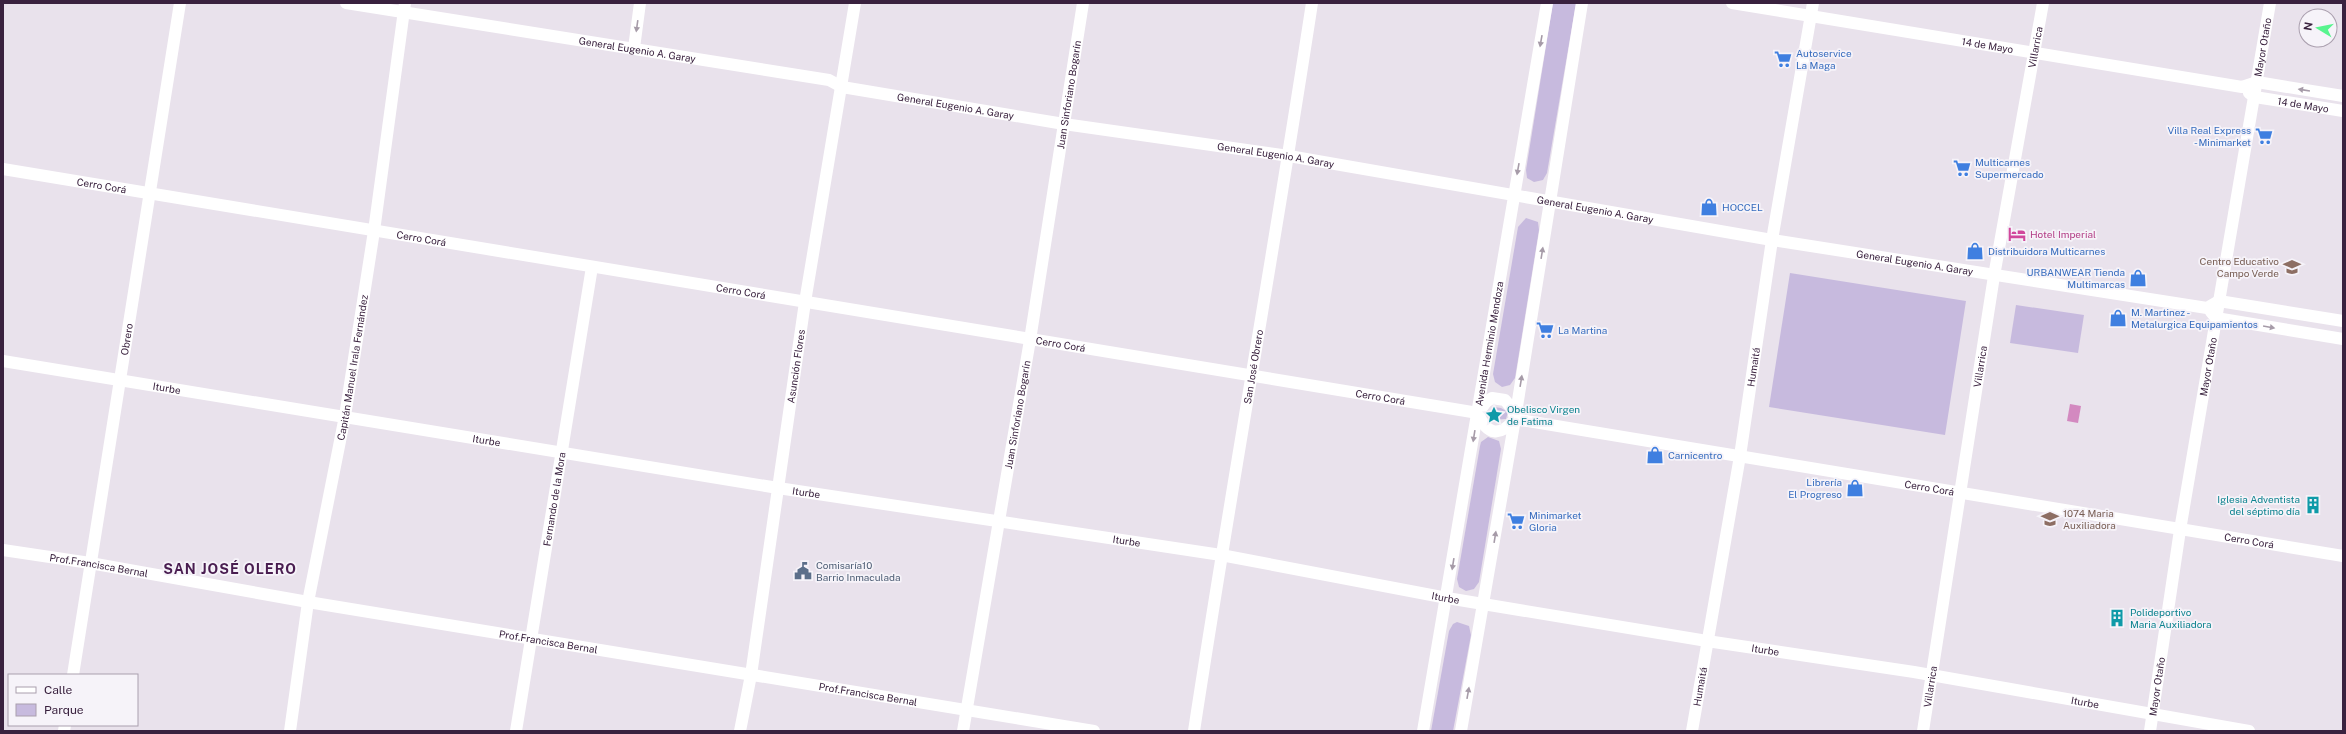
<svg xmlns="http://www.w3.org/2000/svg" width="2346" height="734" font-family="'Public Sans',sans-serif">
	<rect width="100%" height="100%" fill="#e9e2ec"/>
	<g fill="#c7bade">
		<path d="M1553,3h23l-29,170 -4,7 -9,2 -7,-4 -1,-8z"/>
		<path d="M1526,218l12,4 1,8 -24,148 -5,7 -8,2 -7,-5 -2,-8 25,-147z"/>
		<path d="M1790,273l176,28 -21,134 -176,-28z"/>
		<path d="M2016,305l68,10 -6,38 -68,-10z"/>
		<path d="M1494,407l7,1 7,4 -2,7 -14,1 -2,-3 4,-2 -3,-5z"/>
		<path d="M1488,437l11,4 2,8 -22,133 -5,7 -8,2 -7,-4 -2,-8 23,-133 1,-4z"/>
		<path d="M1457,622l12,4 2,9 -18,96h-22l18,-100 4,-7z"/>
	</g>
	<path fill="#d389c0" d="M2070,404l11,2 -3,17 -11,-2z"/>
	<g fill="none" stroke-linecap="round" stroke-linejoin="round">
		<g stroke="#fff" stroke-width="12">
			<path id="s1" d="M346,3l483,77 13,7 222,37 225,32 483,84 435,68 12,-7 124,20"/>
			<path id="s2" d="M1732,3l510,84 15,-5 86,14"/>
			<path d="M634,48l6,-45"/>
			<path id="s3" d="M2249,93l6,4 88,14"/>
			<path id="s4" d="M3,169l1475,244"/>
			<path d="M2211,312l5,6 127,21"/>
			<path id="s5" d="M3,361l775,127 443,67 226,43 260,43 207,31 335,59"/>
			<path d="M1492,398l13,2 8,10 2,9c-15,18 -28,17 -37,-6l8,-11z"/>
			<path id="s6" d="M1515,419l828,137"/>
			<path id="s7" d="M3,550l87,13 218,39 786,129"/>
			<path id="s8" d="M73,675l107,-672"/>
			<path d="M64,731l1,-6"/>
			<path id="s9" d="M290,731l18,-129 37,-186 29,-185 31,-228"/>
			<path id="s10" d="M516,731l76,-464"/>
			<path id="s11" d="M740,731l11,-56 54,-373 50,-299"/>
			<path id="s12" d="M963,731l67,-391 53,-337"/>
			<path id="s13" d="M1194,731c37,-243 81,-485 118,-728"/>
			<path id="s14" d="M1423,731l124,-728"/>
			<path d="M1461,731l54,-312 67,-416"/>
			<path id="s15" d="M1692,731l48,-275 32,-216 41,-237"/>
			<path id="s16" d="M1923,731l71,-455 49,-273"/>
			<path id="s17" d="M2150,731l30,-201 90,-527"/>
		</g>
	</g>
	<defs><path id="oneway-solid" d="M-6-.8H1V-3.2L6.5 0L1 3.2V.8H-6Z"/></defs>
	<g fill="#a69ba8">
		<use href="#oneway-solid" transform="translate(637 26) rotate(98)"/>
		<use href="#oneway-solid" transform="translate(1541 41) rotate(100)"/>
		<use href="#oneway-solid" transform="translate(2304 90) rotate(-171)"/>
		<use href="#oneway-solid" transform="translate(1518 169) rotate(100)"/>
		<use href="#oneway-solid" transform="translate(1542 253) rotate(-81)"/>
		<use href="#oneway-solid" transform="translate(2269 327) rotate(10)"/>
		<use href="#oneway-solid" transform="translate(1521 381) rotate(-81)"/>
		<use href="#oneway-solid" transform="translate(1474 436) rotate(99)"/>
		<use href="#oneway-solid" transform="translate(1495 537) rotate(-81)"/>
		<use href="#oneway-solid" transform="translate(1453 564) rotate(99)"/>
		<use href="#oneway-solid" transform="translate(1468 693) rotate(-80)"/>
	</g>
	<defs>
		<g id="supermarket-bare" transform="scale(1.38)"><path d="M-6-5.5h2.5l.6 2H6L4.5 2H-2.5L-4.4-4H-6ZM-1.5 3.2a1.3 1.3 0 1 0 .1 0ZM3 3.2a1.3 1.3 0 1 0 .1 0Z" fill="#3f7fe0" stroke="#f6f3f9" stroke-width="2.5" paint-order="stroke"/></g>
		<g id="shop-bare" transform="scale(1.38)"><path d="M-5-2.5h2.3a2.7 3.5 0 0 1 5.4 0H5L5.5 6h-11ZM-1.5-2.5h3a1.5 2.3 0 0 0-3 0Z" fill="#3f7fe0" stroke="#f6f3f9" stroke-width="2.5" paint-order="stroke"/></g>
		<g id="hotel-bare" transform="scale(1.38)"><path d="M-6-4.5h1.5V1H6V5H4.5V3h-9V5H-6ZM-4 0a1.8 1.8 0 1 1 3.6 0ZM.5 0V-2.5h3Q6-2.5 6 0Z" fill="#d1479c" stroke="#f6f3f9" stroke-width="2.5" paint-order="stroke"/></g>
		<g id="school-bare" transform="scale(1.38)"><path d="M0-5L7-2L0 1L-7-2ZM-4 1L0 2.5L4 1V4Q0 6-4 4Z" fill="#8d6e63" stroke="#f6f3f9" stroke-width="2.5" paint-order="stroke"/></g>
		<g id="sight-bare" transform="scale(1.38)"><path d="M0-6L1.8-2.2L6-1.7L2.9 1.2L3.7 5.4L0 3.3L-3.7 5.4L-2.9 1.2L-6-1.7L-1.8-2.2Z" fill="#0f9aa8" stroke="#f6f3f9" stroke-width="2.5" paint-order="stroke"/></g>
		<g id="building-bare" transform="scale(1.38)"><path d="M-4-6H4V6H1V3H-1V6H-4ZM-2.5-4.3h1.7v1.8h-1.7ZM.8-4.3h1.7v1.8H.8ZM-2.5-1h1.7V.8h-1.7ZM.8-1h1.7V.8H.8Z" fill="#0f9aa8" stroke="#f6f3f9" stroke-width="2.5" paint-order="stroke"/></g>
		<g id="civic-bare" transform="scale(1.38)"><path d="M-.6-6.5H3V-4.5H.6V-3L4-1V1h2V6H-6V1h2V-1L-.6-3ZM-1.2 2.5V6h2.4V2.5Z" fill="#5c6f8a" stroke="#f6f3f9" stroke-width="2.5" paint-order="stroke"/></g>
	</defs>
	<g fill-rule="evenodd">
		<use href="#supermarket-bare" x="1783" y="59"/>
		<use href="#supermarket-bare" x="2264" y="136"/>
		<use href="#supermarket-bare" x="1962" y="168"/>
		<use href="#shop-bare" x="1709" y="207"/>
		<use href="#hotel-bare" x="2017" y="234"/>
		<use href="#shop-bare" x="1975" y="251"/>
		<use href="#school-bare" x="2292" y="267"/>
		<use href="#shop-bare" x="2138" y="278"/>
		<use href="#shop-bare" x="2118" y="318"/>
		<use href="#supermarket-bare" x="1545" y="330"/>
		<use href="#sight-bare" x="1494" y="415"/>
		<use href="#shop-bare" x="1655" y="455"/>
		<use href="#shop-bare" x="1855" y="488"/>
		<use href="#building-bare" x="2313" y="505"/>
		<use href="#school-bare" x="2050" y="519"/>
		<use href="#supermarket-bare" x="1516" y="521"/>
		<use href="#civic-bare" x="803" y="571"/>
		<use href="#building-bare" x="2117" y="618"/>
	</g>
	<g text-anchor="middle" stroke-width="3.5" stroke-linejoin="round" paint-order="stroke">
		<g font-size="10" fill="#39213e" stroke="#f6f3f9">
			<text dy="4" stroke="none"><textPath href="#s2" startOffset="259">14 de Mayo</textPath></text>
			<text dy="4" stroke="none"><textPath href="#s16" startOffset="693">Villarrica</textPath></text>
			<text dy="4" stroke="none"><textPath href="#s17" startOffset="693">Mayor Otaño</textPath></text>
			<text dy="4" stroke="none"><textPath href="#s1" startOffset="295">General Eugenio A. Garay</textPath></text>
			<text dy="4" stroke="none"><textPath href="#s12" startOffset="645">Juan Sinforiano Bogarín</textPath></text>
			<text dy="4" stroke="none"><textPath href="#s3" startOffset="56">14 de Mayo</textPath></text>
			<text dy="4" stroke="none"><textPath href="#s1" startOffset="619">General Eugenio A. Garay</textPath></text>
			<text dy="4" stroke="none"><textPath href="#s1" startOffset="943">General Eugenio A. Garay</textPath></text>
			<text dy="4" stroke="none"><textPath href="#s4" startOffset="100">Cerro Corá</textPath></text>
			<text dy="4" stroke="none"><textPath href="#s1" startOffset="1267">General Eugenio A. Garay</textPath></text>
			<text dy="4" stroke="none"><textPath href="#s4" startOffset="424">Cerro Corá</textPath></text>
			<text dy="4" stroke="none"><textPath href="#s1" startOffset="1591">General Eugenio A. Garay</textPath></text>
			<text dy="4" stroke="none"><textPath href="#s4" startOffset="748">Cerro Corá</textPath></text>
			<text dy="4" stroke="none"><textPath href="#s8" startOffset="340">Obrero</textPath></text>
			<text dy="4" stroke="none"><textPath href="#s14" startOffset="393">Avenida Herminio Mendoza</textPath></text>
			<text dy="4" stroke="none"><textPath href="#s4" startOffset="1072">Cerro Corá</textPath></text>
			<text dy="4" stroke="none"><textPath href="#s16" startOffset="369">Villarrica</textPath></text>
			<text dy="4" stroke="none"><textPath href="#s11" startOffset="369">Asunción Flores</textPath></text>
			<text dy="4" stroke="none"><textPath href="#s13" startOffset="369">San José Obrero</textPath></text>
			<text dy="4" stroke="none"><textPath href="#s15" startOffset="369">Humaitá</textPath></text>
			<text dy="4" stroke="none"><textPath href="#s17" startOffset="369">Mayor Otaño</textPath></text>
			<text dy="4" stroke="none"><textPath href="#s9" startOffset="369">Capitán Manuel Irala Fernández</textPath></text>
			<text dy="4" stroke="none"><textPath href="#s5" startOffset="166">Iturbe</textPath></text>
			<text dy="4" stroke="none"><textPath href="#s4" startOffset="1396">Cerro Corá</textPath></text>
			<text dy="4" stroke="none"><textPath href="#s12" startOffset="321">Juan Sinforiano Bogarín</textPath></text>
			<text dy="4" stroke="none"><textPath href="#s5" startOffset="490">Iturbe</textPath></text>
			<text dy="4" stroke="none"><textPath href="#s6" startOffset="420">Cerro Corá</textPath></text>
			<text dy="4" stroke="none"><textPath href="#s5" startOffset="814">Iturbe</textPath></text>
			<text dy="4" stroke="none"><textPath href="#s10" startOffset="235">Fernando de la Mora</textPath></text>
			<text dy="4" stroke="none"><textPath href="#s5" startOffset="1138">Iturbe</textPath></text>
			<text dy="4" stroke="none"><textPath href="#s6" startOffset="744">Cerro Corá</textPath></text>
			<text dy="4" stroke="none"><textPath href="#s7" startOffset="97">Prof.Francisca Bernal</textPath></text>
			<text dy="4" stroke="none"><textPath href="#s5" startOffset="1462">Iturbe</textPath></text>
			<text dy="4" stroke="none"><textPath href="#s7" startOffset="553">Prof.Francisca Bernal</textPath></text>
			<text dy="4" stroke="none"><textPath href="#s5" startOffset="1786">Iturbe</textPath></text>
			<text dy="4" stroke="none"><textPath href="#s15" startOffset="45">Humaitá</textPath></text>
			<text dy="4" stroke="none"><textPath href="#s16" startOffset="45">Villarrica</textPath></text>
			<text dy="4" stroke="none"><textPath href="#s17" startOffset="45">Mayor Otaño</textPath></text>
			<text dy="4" stroke="none"><textPath href="#s7" startOffset="877">Prof.Francisca Bernal</textPath></text>
			<text dy="4" stroke="none"><textPath href="#s5" startOffset="2110">Iturbe</textPath></text>
		</g>
		<g font-size="10" fill="#366cbe" stroke="#f6f3f9" text-anchor="start">
			<text x="1796" y="57">Autoservice<tspan x="1796" dy="12">La Maga</tspan></text>
			<text x="2251" y="134" text-anchor="end">Villa Real Express<tspan x="2251" dy="12">- Minimarket</tspan></text>
			<text x="1975" y="166">Multicarnes<tspan x="1975" dy="12">Supermercado</tspan></text>
			<text x="1722" y="211">HOCCEL</text>
			<text x="1988" y="255">Distribuidora Multicarnes</text>
			<text x="2125" y="276" text-anchor="end">URBANWEAR Tienda<tspan x="2125" dy="12">Multimarcas</tspan></text>
			<text x="2131" y="316">M. Martinez -<tspan x="2131" dy="12">Metalurgica Equipamientos</tspan></text>
			<text x="1558" y="334">La Martina</text>
			<text x="1668" y="459">Carnicentro</text>
			<text x="1842" y="486" text-anchor="end">Librería<tspan x="1842" dy="12">El Progreso</tspan></text>
			<text x="1529" y="519">Minimarket<tspan x="1529" dy="12">Gloria</tspan></text>
		</g>
		<g font-size="10" fill="#b23c85" stroke="#f6f3f9" text-anchor="start">
			<text x="2030" y="238">Hotel Imperial</text>
		</g>
		<g font-size="10" fill="#785e54" stroke="#f6f3f9" text-anchor="end">
			<text x="2279" y="265">Centro Educativo<tspan x="2279" dy="12">Campo Verde</tspan></text>
			<text x="2063" y="517" text-anchor="start">1074 Maria<tspan x="2063" dy="12">Auxiliadora</tspan></text>
		</g>
		<g font-size="10" fill="#0d838f" stroke="#f6f3f9" text-anchor="start">
			<text x="1507" y="413">Obelisco Virgen<tspan x="1507" dy="12">de Fatima</tspan></text>
			<text x="2300" y="503" text-anchor="end">Iglesia Adventista<tspan x="2300" dy="12">del séptimo día</tspan></text>
			<text x="2130" y="616">Polideportivo<tspan x="2130" dy="12">Maria Auxiliadora</tspan></text>
		</g>
		<g font-size="10" fill="#4e5e75" stroke="#f6f3f9" text-anchor="start">
			<text x="816" y="569">Comisaría10<tspan x="816" dy="12">Barrio Inmaculada</tspan></text>
		</g>
		<g font-size="14" font-weight="bold" letter-spacing="1" fill="#491d50" stroke="#f6f3f9">
			<text x="230" y="574">SAN JOSÉ OLERO</text>
		</g>
	</g>
	<rect width="2346" height="734" fill="none" stroke="#39213e" stroke-width="8"/>
	<rect x="8" y="674" width="130" height="52" fill="#f6f3f9" stroke="#aa9fae"/>
	<rect x="16" y="687" width="20" height="6" fill="#ffffff" stroke="#aa9fae"/>
	<text x="44" y="694" font-size="12" fill="#39213e">Calle</text>
	<rect x="16" y="704" width="20" height="12" fill="#c7bade" stroke="#aa9fae"/>
	<text x="44" y="714" font-size="12" fill="#39213e">Parque</text>
	<g transform="translate(2318 28) rotate(280)"><circle r="19" fill="#f6f3f9" stroke="#aa9fae"/>
	<path d="M0-3L7 15L0 10L-7 15Z" fill="#58f48e"/>
	<text y="-6" font-size="11" font-weight="bold" text-anchor="middle" fill="#39213e">N</text>
	</g>
</svg>
